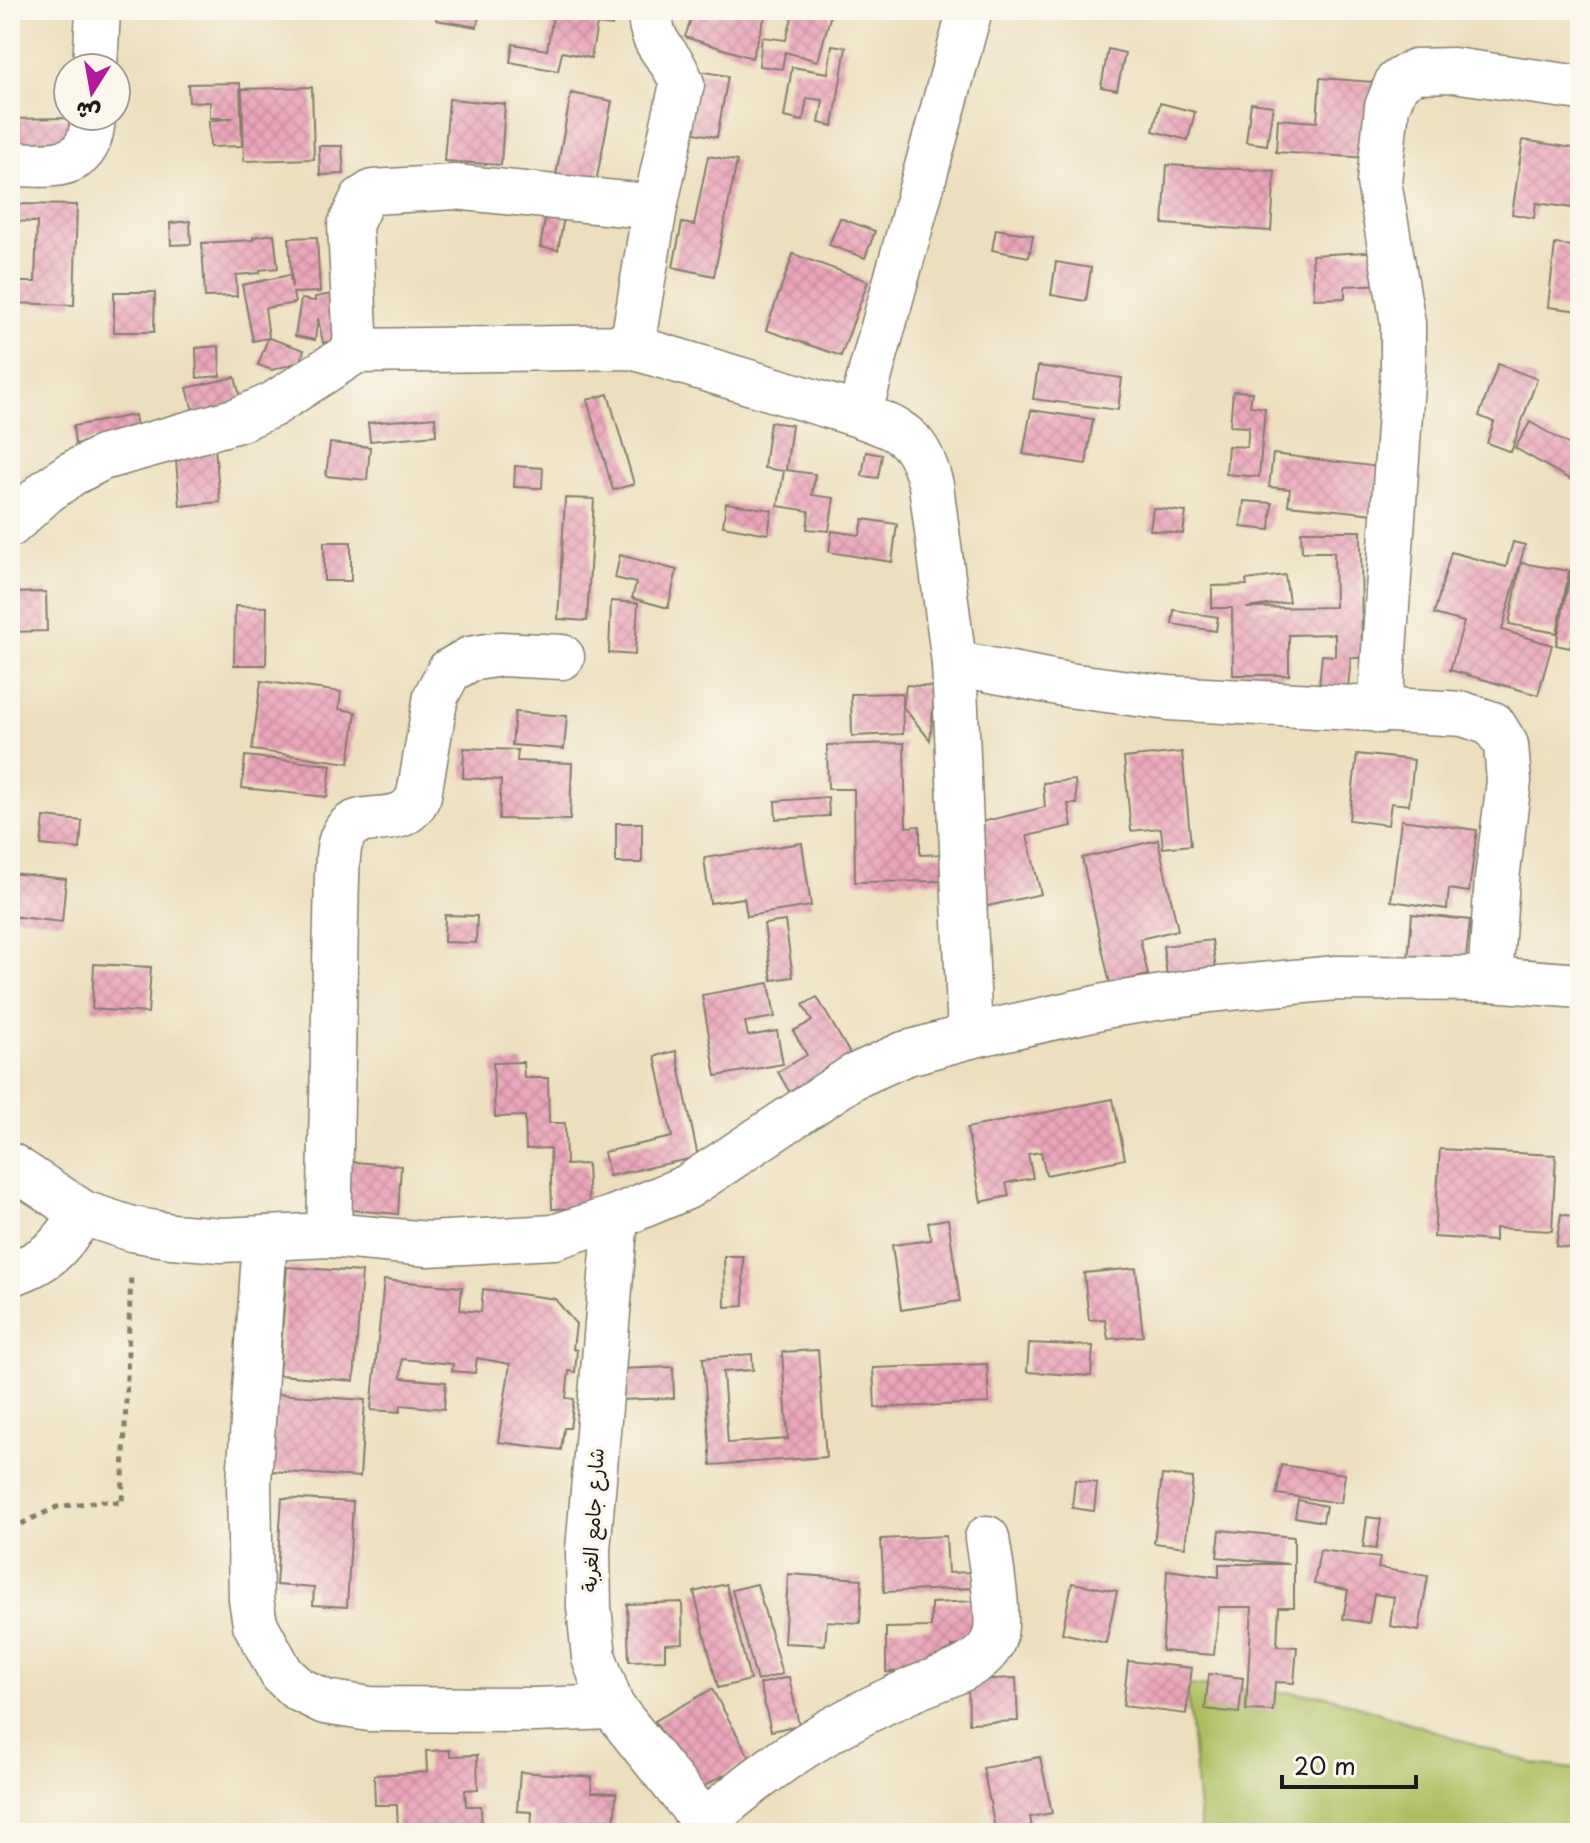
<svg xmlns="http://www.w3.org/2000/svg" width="1590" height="1843" font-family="'Playpen Sans','Playpen Sans Arabic',sans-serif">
	<defs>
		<pattern id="building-cross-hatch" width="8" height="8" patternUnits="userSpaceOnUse" patternTransform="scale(2)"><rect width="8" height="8" fill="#e9a5b9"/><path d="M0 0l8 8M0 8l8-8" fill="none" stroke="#c78d9e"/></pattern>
	</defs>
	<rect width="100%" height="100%" fill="#fbf7ec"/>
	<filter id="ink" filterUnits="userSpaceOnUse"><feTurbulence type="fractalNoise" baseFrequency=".0125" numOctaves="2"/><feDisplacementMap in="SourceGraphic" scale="16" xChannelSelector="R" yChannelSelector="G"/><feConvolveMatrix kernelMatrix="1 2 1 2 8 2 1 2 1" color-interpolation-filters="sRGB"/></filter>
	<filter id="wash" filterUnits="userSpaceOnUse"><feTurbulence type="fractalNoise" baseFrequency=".006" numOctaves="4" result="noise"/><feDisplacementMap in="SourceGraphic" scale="32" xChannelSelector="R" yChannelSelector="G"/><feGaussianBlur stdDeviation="1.8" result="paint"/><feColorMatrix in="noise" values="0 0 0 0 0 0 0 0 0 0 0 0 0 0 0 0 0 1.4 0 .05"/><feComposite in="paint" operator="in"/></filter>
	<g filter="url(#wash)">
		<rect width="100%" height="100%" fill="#eddfbd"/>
		<path fill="#adbf62" stroke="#646e3f" stroke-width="2" d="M1187,1685l138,10 210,69 45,6v63h-379z"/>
		<g id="blocks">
			<g fill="url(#building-cross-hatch)">
				<path d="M438,10h42l-3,17 -41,-7z"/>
				<path d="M554,10h60l-2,16 -15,-2 -6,34 -29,-6 -4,19 -48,-9 3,-18 34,6z"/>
				<path d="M694,10h73l-15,48 -67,-21z"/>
				<path d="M794,10h38l-14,51 -33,-9 -3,17 -23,-3 3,-29 24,3z"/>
				<path d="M832,45l14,2 -13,79 -14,-3 4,-23 -16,-2 -4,23 -19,-4 8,-50 36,6z"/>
				<path d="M1108,49l17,4 -8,37 -16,-3z"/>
				<path d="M699,71l29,5 -11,61 -28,-5z"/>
				<path d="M1320,78l53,4 -5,76 -92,-6 2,-33 39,3z"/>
				<path d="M240,83l2,63 -32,1 -1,-26 24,-3h-23v-16h-21l-1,-18z"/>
				<path d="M312,87l2,72 -70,2 -2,-72z"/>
				<path d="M571,93l41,8 -16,81 -40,-7z"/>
				<path d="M449,99l56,5 -4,61 -57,-4z"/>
				<path d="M1160,103l35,9 -7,28 -35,-9z"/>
				<path d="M1251,103l22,3 -6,39 -21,-3z"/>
				<path d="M69,118l1,31 -60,1v-31z"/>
				<path d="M1523,140l57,9v60l-44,-6 -2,15 -22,-4z"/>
				<path d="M319,146h23l2,28 -24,1z"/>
				<path d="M708,156l29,5 -23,115 -41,-9 9,-44 12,2z"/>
				<path d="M1167,165l108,6 -4,60 -108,-7z"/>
				<path d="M12,204l65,1 -3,100 -64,-2v-21h25l2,-60 -26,-1z"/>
				<path d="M547,209l18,3 -7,38 -18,-3z"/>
				<path d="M840,218l35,13 -10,27 -36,-13z"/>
				<path d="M190,221l1,23 -20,1 -1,-22z"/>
				<path d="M996,229l37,6 -4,22 -37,-7z"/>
				<path d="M274,234l4,34 -18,2v3l-24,2 1,21 -32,1 -3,-54 51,-3v-3z"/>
				<path d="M317,237l3,55 -27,1 2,10 -30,5 4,30 35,12 -4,12 -28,8 -14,-5 10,-27 -15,3 -11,-56 48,-10 2,13 -3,-50z"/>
				<path d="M1555,244l25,3v64l-32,-4z"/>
				<path d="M1383,251l2,33 -40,2v12l-31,1 -2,-44z"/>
				<path d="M793,254l75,27 -27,75 -75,-26z"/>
				<path d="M1056,262l35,6 -5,33 -35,-6z"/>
				<path d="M114,292h41l-1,40h-40z"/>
				<path d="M332,294l8,45 -17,4 -5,-25 -3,22 -20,-4 6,-37 14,2v-4z"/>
				<path d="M219,346l1,30 -23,2 -1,-30z"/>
				<path d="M1498,364l39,15 -26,73 -24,-9 7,-21 -15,-6z"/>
				<path d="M1038,366l84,12 -4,32 -85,-11z"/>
				<path d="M235,377l9,35 -48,11 -9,-35z"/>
				<path d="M1233,391l19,1 -2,14 15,2 -6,69 -33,-3 2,-28 19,1 2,-20 -19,-1z"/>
				<path d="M608,394l26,90 -21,6 -26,-90z"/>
				<path d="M1031,410l62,9 -7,45 -63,-10z"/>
				<path d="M135,415l3,17 -63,12 -2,-18z"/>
				<path d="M435,417l1,18 -66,6 -2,-18z"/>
				<path d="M770,422l22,3 -6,45 29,4 -3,21 22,3 -5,33 -22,-2 2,-18 -31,-5 6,-35 -20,-3z"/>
				<path d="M1530,422l50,29v34l-65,-37z"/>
				<path d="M330,443l40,4 -3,33 -41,-4z"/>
				<path d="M215,447l5,55 -40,4 -5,-56z"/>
				<path d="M866,452l16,3 -4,23 -16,-2z"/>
				<path d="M1273,454l107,13 -6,47 -86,-9 2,-16 -21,-2z"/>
				<path d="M515,466l28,2 -1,20 -28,-1z"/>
				<path d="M565,498l29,1 -7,122 -29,-2z"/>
				<path d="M1244,501l28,2 -2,27 -29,-3z"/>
				<path d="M726,503l46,7 -4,24 -45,-8z"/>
				<path d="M1153,508l33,4 -3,22 -33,-4z"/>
				<path d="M863,519l34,5 -5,38 -63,-10 3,-21 28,4z"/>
				<path d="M1301,531h60l1,127h-11l-3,29 -29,-2 3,-30 13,1v-22l-46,1v40h-56l-1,-67h-20v-22l35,-1 -1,-5 39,-5 4,27 -43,6 89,-1 -1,-55h-32z"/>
				<rect x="324" y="542" width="27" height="39"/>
				<path d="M1513,542l12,3 -23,85 50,15 -14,50 -88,-25 14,-48 -30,-8 17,-62 55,15z"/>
				<path d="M620,555l57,15 -9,38 -36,-10 4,-15 -21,-5z"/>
				<path d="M1521,563l48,8 -12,62 -48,-9z"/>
				<path d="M1572,564l8,2v34l-10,48 -14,-3z"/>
				<path d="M46,592l1,39 -37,1v-39z"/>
				<path d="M611,601l27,2 -3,52 -26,-2z"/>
				<path d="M235,606l32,1 -1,58h-32z"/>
				<path d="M1174,610l44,7 -2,14 -44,-7z"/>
				<path d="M261,681l80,11 -2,17 17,3 -7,51 -97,-13z"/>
				<path d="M906,685l29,2 -5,53 -27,-33z"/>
				<path d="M902,693l1,41 -51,2 -1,-42z"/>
				<path d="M515,712l52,4 -3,33 -52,-4z"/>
				<path d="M904,743l2,84 14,-1v29l26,-1 1,27 -92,1 -1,-93h-26l-1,-44z"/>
				<path d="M464,748l54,2 -1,11 55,2 -2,57 -71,-1 2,-39 -38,-2z"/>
				<path d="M1182,752l9,93 -28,3 -2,-20 -30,3 -7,-73z"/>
				<path d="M1357,754l57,6 -5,45 -18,-2 -3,22 -39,-5z"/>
				<path d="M245,756l86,9 -4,32 -85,-9z"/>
				<path d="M1075,780l2,24h-9l4,22 -45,10 14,58 -62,14 -11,-48 17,-4 -8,-33 68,-16 -2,-24z"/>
				<path d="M828,797l1,19 -53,3 -1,-18z"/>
				<path d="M44,817l38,4 -2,28 -39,-4z"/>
				<path d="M1401,820l76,10 -8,62 -20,-3 -2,20 -56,-8z"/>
				<rect x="616" y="823" width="26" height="40"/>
				<path d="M1158,840l20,90 -38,9 8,36 -38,9 -28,-126z"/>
				<path d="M802,843l9,63 -64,10 -3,-18 -34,5 -6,-45z"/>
				<path d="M10,873l56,6 -4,43 -52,-6z"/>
				<path d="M1412,914l58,6 -5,47 -57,-6z"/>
				<path d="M445,915l32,1 -1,27 -32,-1z"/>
				<path d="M785,921l8,56 -21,3 -8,-56z"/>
				<path d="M1212,940l5,37 -49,6 -5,-37z"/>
				<path d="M94,964l57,3 -3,46 -56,-4z"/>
				<path d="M769,983l6,34 -30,5 3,14 29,-5 6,33 -67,12 -14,-81z"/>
				<path d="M817,997l43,74 -62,36 -20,-35 29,-17 -14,-24 19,-10 -9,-16z"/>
				<path d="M676,1051l22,106 -89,19 -5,-24 68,-15 -17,-81z"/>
				<path d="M523,1062l1,16h24l1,45h16l1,42 21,-1 2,44 -37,1 -2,-61 -24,1 -1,-33 -30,1 -2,-54z"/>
				<path d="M1113,1099l12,60 -79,16 -5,-23 -13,2 5,24 -27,5 3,13 -28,6 -14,-74z"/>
				<path d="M1440,1149l116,6 -4,76 -57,-3v13l-61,-4z"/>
				<path d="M343,1161l58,5 -3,48 -59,-5z"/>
				<path d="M1561,1214l19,4v32l-24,-4z"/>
				<path d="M948,1219l12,82 -59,9 -9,-65 39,-5 -3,-18z"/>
				<path d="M724,1256h19l1,50 -19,1z"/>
				<path d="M287,1267l75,5 -8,109 -75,-6z"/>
				<path d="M1136,1268l7,68 -35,3 -3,-20 -16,1 -5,-47z"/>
				<path d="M384,1280l78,7 -2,23 21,2 2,-23 72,10 21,25 -3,25 4,1 -2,22 -6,-1 -3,27 8,1 -4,29h-6l-3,22 -63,-8 12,-78 -33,-6 -2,15 -23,-2 1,-7 -51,-5 -1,19 45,4 -2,27 -43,-4 -1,7 -29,-2z"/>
				<path d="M1029,1343l64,3 -2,30 -64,-4z"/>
				<path d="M818,1350l8,107 -115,8 -8,-107 49,-4 1,16 -30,2 5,71 60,-4 -6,-87z"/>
				<path d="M987,1364l2,39 -114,5 -2,-40z"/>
				<path d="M673,1367l1,31 -55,2 -1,-31z"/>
				<path d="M276,1394l89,6 -5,77 -89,-6z"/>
				<path d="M1281,1465l64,9 -4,29 -64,-9z"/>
				<path d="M1162,1475l31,3 -8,69 -31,-4z"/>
				<path d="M1075,1480l22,3 -3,28 -22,-3z"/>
				<path d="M282,1498l71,4 -6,105 -34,-2 1,-17 -38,-3z"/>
				<path d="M1298,1500l28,6 -3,16 -28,-5z"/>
				<path d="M1367,1517l14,2 -5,30 -13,-2z"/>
				<path d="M1220,1530l74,7v70h-15l-2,39 20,1 -3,36 -19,-1 -2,29 -27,-1 6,-103h-33l-5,48 -52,-4 5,-81 52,7v-13h70l-72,-7z"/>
				<path d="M946,1536l2,37 25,-1 1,16 -90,4 -3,-53z"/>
				<path d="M1320,1550l60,8 -2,10 50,8 -9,55 -29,-5 4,-29 -20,-3 -5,29 -26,-4 5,-29 -34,-6z"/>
				<path d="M788,1574l74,5 -2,44 -33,-2 -2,24 -41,-2z"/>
				<path d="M1072,1583l45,8 -11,52 -44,-10z"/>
				<path d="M726,1584l24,96 -32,8 -24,-96z"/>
				<path d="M757,1584l25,90 -25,7 -25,-91z"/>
				<path d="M975,1601v45h-23v25l-66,1v-44l45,-1v-24z"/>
				<path d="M682,1602l1,41 -18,1v16l-36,1 -2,-57z"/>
				<path d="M1128,1661l64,7 -6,46 -63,-8z"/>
				<path d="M1209,1674l34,4 -4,35 -34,-4z"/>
				<path d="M789,1677l10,48 -28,6 -11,-47z"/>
				<path d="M1016,1678l2,43 -49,2 -1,-43z"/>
				<path d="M712,1689l39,71 -56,31 -40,-70z"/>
				<path d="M450,1750v6l27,-1 1,34 -13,1 1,16h15l1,27h-84l-1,-28h-22l-1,-30 53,-3 -1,-21z"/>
				<path d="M1040,1757l12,56 -22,4 3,16h-37l-13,-65z"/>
				<path d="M520,1772l72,5 -1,15 25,1 -2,40h-83l1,-21 -15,-1z"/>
			</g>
		</g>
	</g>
	<g filter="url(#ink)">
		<use href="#blocks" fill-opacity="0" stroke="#847e6c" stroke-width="2"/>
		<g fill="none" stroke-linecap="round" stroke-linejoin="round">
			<g stroke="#847e6c" stroke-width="47">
				<g id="street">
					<path d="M970,10l-111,405c45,16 59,22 72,70l23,178 114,22 100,13 295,16 30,10 13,21 3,36 -12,98 -7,100"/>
					<path d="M95,68l3,-58"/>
					<path d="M10,164c43,1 81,8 83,-48"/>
					<path d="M632,347l23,-140 27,-123c-10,-32 -32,-34 -32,-74"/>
					<path d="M356,351l-6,-126 12,-26 11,-7 82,-5 200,20"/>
					<path d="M10,525l37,-34 24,-17 31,-16 136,-38 34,-15 84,-54 276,-4 227,68"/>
					<path d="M954,663l16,373"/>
					<path d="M1380,711l23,-343v-45l-24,-141 8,-75 10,-25 18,-11 38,-1 127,18"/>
					<path d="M10,1165l73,48 49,16 40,7 50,4 107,-5 99,9 126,-7 62,-20 71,-30 166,-110 51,-23 66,-18 140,-31 99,-15 127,-12 154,1 90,7"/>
					<path d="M616,1217l-28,333 1,57 5,51 18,49 101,126"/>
					<path d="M329,1235l8,-359c1,-13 0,-27 5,-38 13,-36 60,-1 77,-43l17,-99 13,-25 21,-12 30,-5 62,3"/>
					<path d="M265,1238l-16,244 2,117 4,25 27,50 16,15 27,13 45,7 165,1 77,-3"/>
					<path d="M10,1274c39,-13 50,-27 73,-61"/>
					<path d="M705,1822c68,-60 128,-98 211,-134 25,-11 65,-20 77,-47 9,-19 -3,-81 -6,-103"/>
				</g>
			</g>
			<path stroke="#847e6c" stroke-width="5" stroke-dasharray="6 6" stroke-linecap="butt" d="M10,1529l47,-22 44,-6 21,2 9,-229"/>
			<use href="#street" stroke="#fff" stroke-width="44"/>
		</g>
	</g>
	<g text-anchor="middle" stroke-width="7" stroke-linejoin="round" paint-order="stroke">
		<g font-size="20" fill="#1c1c1c" stroke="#fbf7ec">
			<text transform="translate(593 1520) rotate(-87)" y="7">شارع جامع الغربة</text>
		</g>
	</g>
	<rect width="1590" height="1843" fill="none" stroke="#fbf7ec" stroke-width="40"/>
	<g transform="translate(92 92) rotate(191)"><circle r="38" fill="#fbf7ec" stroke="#a29f99" stroke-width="2"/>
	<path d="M0-6L14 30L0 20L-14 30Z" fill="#b5179e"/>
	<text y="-12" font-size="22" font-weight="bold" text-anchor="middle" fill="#1c1c1c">ش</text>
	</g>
	<path d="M1282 1775v12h134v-12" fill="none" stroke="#1c1c1c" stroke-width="4"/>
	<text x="1294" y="1775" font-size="24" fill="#1c1c1c" stroke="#fbf7ec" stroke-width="6" paint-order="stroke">20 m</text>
</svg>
